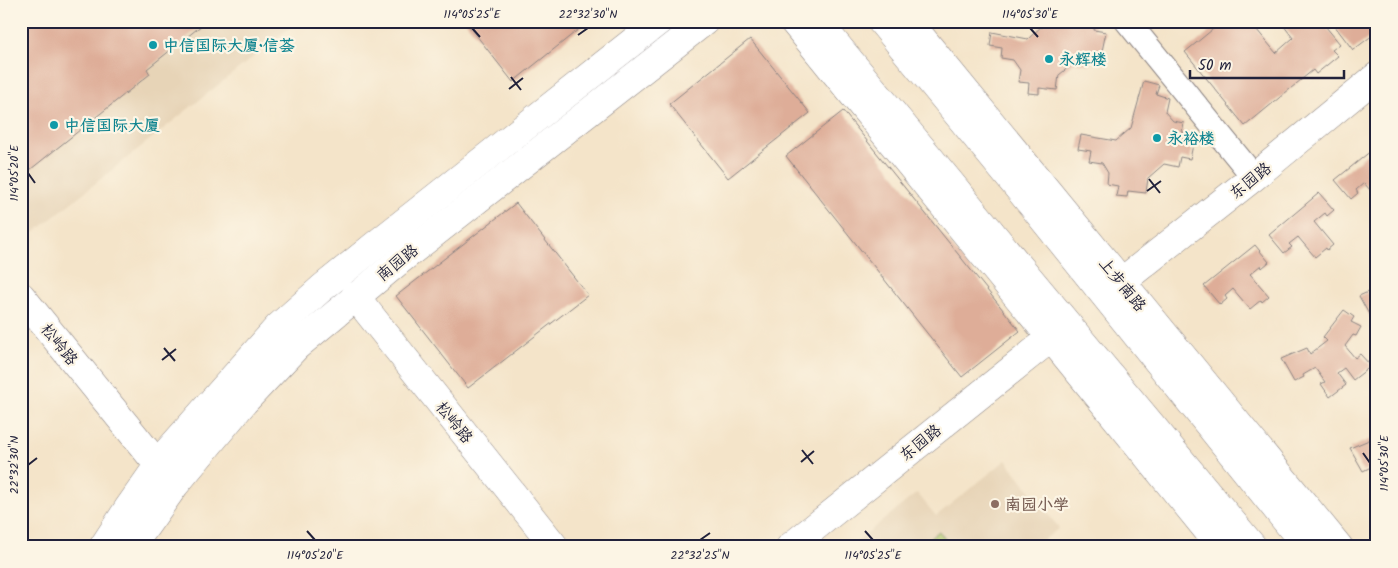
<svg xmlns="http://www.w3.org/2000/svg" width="1398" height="568" font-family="Kalam,'LXGW WenKai TC',sans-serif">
	<rect width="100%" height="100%" fill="#fcf5e5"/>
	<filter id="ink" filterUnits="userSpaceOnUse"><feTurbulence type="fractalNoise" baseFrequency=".02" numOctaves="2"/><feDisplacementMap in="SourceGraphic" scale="10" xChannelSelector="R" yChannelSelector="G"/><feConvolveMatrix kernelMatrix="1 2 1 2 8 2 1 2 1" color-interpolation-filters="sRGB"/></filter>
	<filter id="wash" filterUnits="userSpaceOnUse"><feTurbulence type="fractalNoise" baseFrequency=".0096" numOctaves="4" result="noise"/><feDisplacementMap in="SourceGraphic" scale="20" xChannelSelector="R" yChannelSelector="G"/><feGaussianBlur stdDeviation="1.12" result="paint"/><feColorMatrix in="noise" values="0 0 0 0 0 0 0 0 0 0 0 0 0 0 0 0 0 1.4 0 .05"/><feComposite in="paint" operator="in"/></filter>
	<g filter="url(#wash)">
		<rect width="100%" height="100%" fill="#f4e4c9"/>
		<g fill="#e7d4b7">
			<path d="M21,21h277l-271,217 -6,-7z"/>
			<path d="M1006,460l53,68 -24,19h-185l67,-54 19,23z"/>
		</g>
		<path fill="#b1c96e" stroke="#6a7654" d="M939,531l12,16h-32z"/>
		<g id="blocks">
			<g fill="#dead98">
				<path d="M21,21h186l-60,48 3,5 -129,103z"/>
				<path d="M465,21h124l-76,61z"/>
				<path d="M1044,21h51l-1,9 12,2 -5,24 -9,-2 -2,11 -15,-3 -16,13 -2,15 -18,-2v6l-11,-1 1,-10 -11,-1 2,-12 -7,-10 -12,-2 1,-10 -12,-2 2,-14 36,7 15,-14z"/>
				<path d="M1223,21h45l-11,9 19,23 17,-15 -13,-17h41l19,23 -8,6 6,6 -22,18 -3,-4 -68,56 -60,-74z"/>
				<path d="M1331,21h46v11l-24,18z"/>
				<path d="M750,39l60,74 -82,65 -59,-74z"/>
				<path d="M1144,81l15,4 -3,9 12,4 -3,14 8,9 11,2 -2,9 13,3 -5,24 -10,-2 -2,10 -14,-3 -16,14 -2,15 -18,-2 -1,6 -11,-1 2,-10 -11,-2 1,-11 -6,-10 -13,-2 2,-10 -13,-2 3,-14 35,6 15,-13z"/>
				<path d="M843,111l177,220 -58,46 -176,-221z"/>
				<path d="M1377,146v52l-13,-15 -8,7 2,3 -7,6 -16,-19z"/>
				<path d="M1319,193l15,17 -7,6 -2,-3 -11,9 19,23 -6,5 -1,-2 -11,9 -17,-20 -9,7 3,3 -8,6 -15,-18z"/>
				<path d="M516,203l72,92 -120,93 -72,-92z"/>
				<path d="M1255,245l14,17 -7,6 -1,-3 -11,9 19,22 -7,6 -1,-2 -11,9 -17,-20 -8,7 2,3 -7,6 -16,-19z"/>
				<path d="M1377,288v28l-6,2 -12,-22z"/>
				<path d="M1344,310l10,7 -3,5 10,5 -5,9 -3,-1 -8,11 10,12 5,-4 11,12 -18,14 -9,-12 -7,5 9,12 -16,12 -9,-13 4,-2 -10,-14 -12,7 1,2 -10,5 -13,-23 26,-11 3,6 17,-13 -4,-4z"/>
				<path d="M1376,437l1,24 -5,3 1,2 -10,5 -13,-23z"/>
			</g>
		</g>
	</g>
	<g filter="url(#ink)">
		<use href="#blocks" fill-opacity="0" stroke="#8b8382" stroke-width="1"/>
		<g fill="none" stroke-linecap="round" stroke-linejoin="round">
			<g stroke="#8b8382" stroke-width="26">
				<path id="minor" d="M1127,21l127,156"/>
			</g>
			<g stroke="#8b8382" stroke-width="29">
				<g id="tertiary">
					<path d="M1121,282l133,-105 123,-101"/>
					<path d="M21,296l151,186"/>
					<path d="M355,296l200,251"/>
					<path d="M790,547l261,-209"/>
				</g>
			</g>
			<g stroke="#8b8382" stroke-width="29">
				<g id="secondary">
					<path d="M793,21l428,526"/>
					<path d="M908,21l431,526"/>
					<path d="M103,547l26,-40 40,-57 109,-123 44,-39 52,-42 285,-225"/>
					<path d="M131,547l44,-62 69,-83 53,-56 102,-85 306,-240"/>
				</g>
			</g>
			<g stroke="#8b8382" stroke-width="29">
				<g id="primary">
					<path d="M817,21l173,210"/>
					<path d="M881,21l146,178"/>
				</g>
			</g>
			<g stroke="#8b8382" stroke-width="29">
				<g id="trunk">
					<path d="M1027,199l280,348"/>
					<path d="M990,231l263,316"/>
				</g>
			</g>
			<use href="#minor" stroke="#fff" stroke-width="24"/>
			<use href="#tertiary" stroke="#fff" stroke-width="28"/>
			<use href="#secondary" stroke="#fff" stroke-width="28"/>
			<use href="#primary" stroke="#fff" stroke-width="28"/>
			<use href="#trunk" stroke="#fff" stroke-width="28"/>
		</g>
	</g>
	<path fill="none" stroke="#22223b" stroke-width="2" d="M472,28l8,9M1030,28l8,9M578,35l10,-7M511,77l10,13M509,89l14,-11M28,173l7,10M1149,179l11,14M1147,191l14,-10M164,348l11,13M162,360l14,-11M802,450l11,14M1363,453l7,10M801,462l13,-11M28,465l9,-7M307,531l8,9M865,531l8,9M700,540l10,-7"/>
	<g fill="#0f9aa8" stroke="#fcf5e5" stroke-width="2">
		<circle cx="153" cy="45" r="5"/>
		<circle cx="1049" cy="59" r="5"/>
		<circle cx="54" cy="125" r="5"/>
		<circle cx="1157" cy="138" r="5"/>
	</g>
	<circle fill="#8d6e63" stroke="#fcf5e5" stroke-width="2" cx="995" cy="504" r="5"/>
	<g text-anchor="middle" stroke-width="4.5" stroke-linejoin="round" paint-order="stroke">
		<g font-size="16" font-weight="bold" fill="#0d838f" stroke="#fcf5e5" text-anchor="start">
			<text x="163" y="51">中信国际大厦·信荟</text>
			<text x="1059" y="65">永辉楼</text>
			<text x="64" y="131">中信国际大厦</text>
			<text x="1167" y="144">永裕楼</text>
		</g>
		<g font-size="16" fill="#22223b" stroke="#fcf5e5">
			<text transform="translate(1250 180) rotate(-39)" y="6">东园路</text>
			<text transform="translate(397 262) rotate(-39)" y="6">南园路</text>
			<text transform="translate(1123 284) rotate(51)" y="6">上步南路</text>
			<text transform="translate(60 344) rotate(51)" y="6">松岭路</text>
			<text transform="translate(455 422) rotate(51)" y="6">松岭路</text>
			<text transform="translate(920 442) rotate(-39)" y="6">东园路</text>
		</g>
		<g font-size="16" font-weight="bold" fill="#785e54" stroke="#fcf5e5" text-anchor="start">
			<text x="1005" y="510">南园小学</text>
		</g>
	</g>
	<rect width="1398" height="568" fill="none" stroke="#fcf5e5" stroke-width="55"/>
	<path d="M1190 70v8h154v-8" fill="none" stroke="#22223b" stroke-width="2.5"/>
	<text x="1198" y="70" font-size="15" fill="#22223b" stroke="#fcf5e5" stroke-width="4" paint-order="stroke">50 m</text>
	<rect x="28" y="28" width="1342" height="512" fill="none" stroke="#22223b" stroke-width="2"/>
	<g font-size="12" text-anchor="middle" fill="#22223b">
		<text x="472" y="18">114°05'25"E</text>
		<text x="588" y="18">22°32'30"N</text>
		<text x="1030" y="18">114°05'30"E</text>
		<text transform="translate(14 173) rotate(-90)" y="4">114°05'20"E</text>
		<text transform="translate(1384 463) rotate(-90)" y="4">114°05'30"E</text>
		<text transform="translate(14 465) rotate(-90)" y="4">22°32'30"N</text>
		<text x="315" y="559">114°05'20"E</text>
		<text x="700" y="559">22°32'25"N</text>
		<text x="873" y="559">114°05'25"E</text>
	</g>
</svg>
